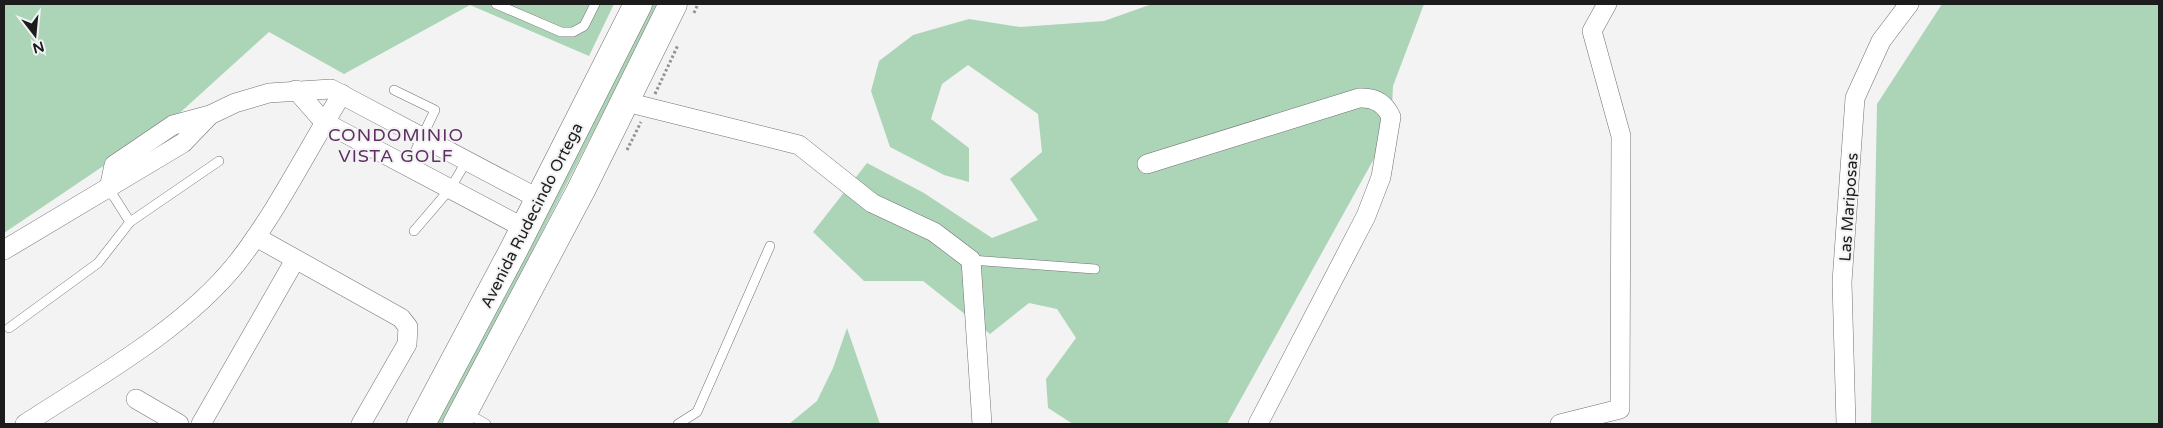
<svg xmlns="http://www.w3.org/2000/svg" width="2163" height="428" font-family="'Varela Round',sans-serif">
	<rect width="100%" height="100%" fill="#f3f3f4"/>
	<g fill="#acd5b8">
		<path d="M4,4h610l-25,52 -119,-51 -126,69 -75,-42 -96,87 -169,114z"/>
		<path d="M644,4h13l-21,45 -155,302 -40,73h-14z"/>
		<path d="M1152,4h272l-31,82 -2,42 -164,296h-154l-25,-16 -2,-29 30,-41 -19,-29 -28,-6 -39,31 -67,-53h-59l-51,-49 54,-69 57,30 68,45 46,-18 -28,-41 32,-27 -4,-38 -70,-49 -26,19 -11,35 38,29v34l-25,-7 -54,-28 -19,-56 8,-30 34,-26 56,-16 51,8 84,-6z"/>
		<path d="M1942,4h217v420h-288l6,-320z"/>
		<path d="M847,328l33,96h-91l28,-23 16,-33z"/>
	</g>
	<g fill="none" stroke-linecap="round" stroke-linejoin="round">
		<g stroke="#717172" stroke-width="10">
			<g id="lane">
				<path d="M496,4l65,28h12l11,-6 11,-22"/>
				<path d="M394,90l41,20 -27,56"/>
				<path d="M109,189l21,33 89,-61"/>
				<path d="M414,231l36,-42 16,-27"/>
				<path d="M971,260l124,9"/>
				<path d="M9,328l89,-65 32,-41"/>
				<path d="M467,413l19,11"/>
				<path d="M678,424l19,-12 73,-166"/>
			</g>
		</g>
		<g stroke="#717172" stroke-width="20">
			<g id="street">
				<path d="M296,90l28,32 200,106"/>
				<path d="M626,102l173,43 73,58 62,29 37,28 11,164"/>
				<path d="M1147,164l212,-66c15,-1 26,5 32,19l-10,60 -15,39 -108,208"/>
				<path d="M109,189l5,-24 59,-40 37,-10 25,-12 34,-10 62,-4 208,110"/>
				<path d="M256,237l145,81 7,9 -1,17 -46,80"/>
				<path d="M4,250l179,-107 26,-27"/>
				<path d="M136,399l43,25"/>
				<path d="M25,424c69,-45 159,-95 211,-160 41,-52 71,-114 106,-170"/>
				<path d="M201,424l94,-164"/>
				<path d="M1560,424l60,-15 1,-273 -29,-105 15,-27"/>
				<path d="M1846,424l-4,-142 13,-184 26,-57 28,-37"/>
			</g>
		</g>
		<g stroke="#717172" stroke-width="29">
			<g id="primary">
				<path d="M421,424l92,-173 125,-247"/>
				<path d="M457,424l124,-234 92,-186"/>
			</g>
		</g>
		<g stroke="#929293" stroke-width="3" stroke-dasharray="2.5 2.5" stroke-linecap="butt">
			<path d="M694,13l4,-9"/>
			<path d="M655,94l23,-49"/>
			<path d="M627,150l14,-28"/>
		</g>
		<use href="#lane" stroke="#fff" stroke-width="9"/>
		<use href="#street" stroke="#fff" stroke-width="19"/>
		<use href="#primary" stroke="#fff" stroke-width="28"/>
	</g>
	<g text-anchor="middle" stroke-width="4" stroke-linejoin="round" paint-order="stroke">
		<g font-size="16" fill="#1c1c1c" stroke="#f3f3f4">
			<text transform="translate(1848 207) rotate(-86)" y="6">Las Mariposas</text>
			<text transform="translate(531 215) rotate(-63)" y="6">Avenida Rudecindo Ortega</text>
		</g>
		<g font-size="18" letter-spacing="1" fill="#5d2f62" stroke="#f3f3f4">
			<text x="396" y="141">CONDOMINIO<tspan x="396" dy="21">VISTA GOLF</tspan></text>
		</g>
	</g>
	<rect width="2163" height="428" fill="none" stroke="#1c1c1c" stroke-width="10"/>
	<g transform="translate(35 35) rotate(164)" stroke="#f3f3f4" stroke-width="4" paint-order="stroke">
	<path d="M0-4L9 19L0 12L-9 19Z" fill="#1c1c1c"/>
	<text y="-8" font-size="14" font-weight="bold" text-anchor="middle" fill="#1c1c1c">N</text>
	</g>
</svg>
